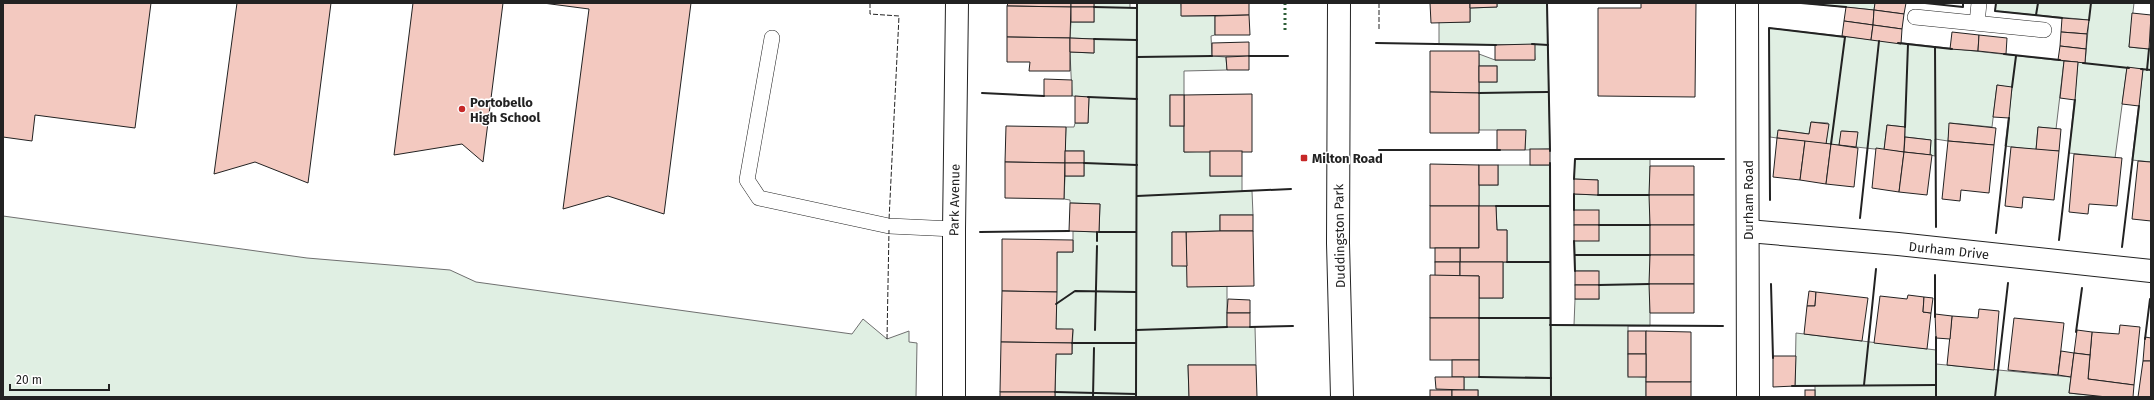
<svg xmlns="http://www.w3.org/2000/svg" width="2154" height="400" font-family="'Fira Sans',sans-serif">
	<rect width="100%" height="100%" fill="#fff"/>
	<g fill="#e0efe3" stroke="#6f6f6f">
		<path d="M1094,3h36v5h7v-5h44l1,13h33v19l-4,1 1,20 14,1 1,13 -43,1v24h-14v31h14v26l26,-1v25h32v15h10l1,24h-33v16l-48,1v33l15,1 40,20v41h28l1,38h-68l1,32h-134l1,-43h16l1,-24 -17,-1 1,-77h16v-21l26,1 1,-28 -30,-1v-3l-6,-1 1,-23h19v-25h-19l1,-24h8l1,-4h13l1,-26 -17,-1 -2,-44 24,1v-14l-24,-1 1,-16h23z"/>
		<path d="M1497,3h50l3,146 -25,1v-20h-46v-48h18v-16h-18v-12l16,6h40l-1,-15 -95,-1v-22h31v-14l27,-1z"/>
		<path d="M1802,3h73l-1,7z"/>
		<path d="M1996,3h138l-5,44 20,2 2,-7v120l-19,-2 11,-91 -16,-1 -12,90 -46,-5 9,-91 7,1 4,-43 -94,-9z"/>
		<path d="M1769,28l295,33 -8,68 -18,-2 -2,23 -31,-4 7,-58 -15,-3 -5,42 -42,-4 -2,18 -13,-2v17l-5,-1 1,-15 -26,-3v-10l-18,-2 -3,25 -28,-3 1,-15 -15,-1 -3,14 -13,-1 2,-21 -17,-1 -2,12 -30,-4 -2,8 -7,-1z"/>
		<path d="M1575,159h75v167h-22v50l18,1v20h-168v-7h-14v-13h15v-79h24v-36h4v-32h-10l-1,-24h-17v-21h19v-20h52v160h24l1,-26h24l-1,-28h-23l-1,-77 24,1v-15l-24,-1z"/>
		<path d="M3,216l304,42 143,12 26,12 376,52 11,-15 24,20 22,-8v11l8,1 -1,54h-913z"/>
		<path d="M1796,333l140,17v14l135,13 -2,16 38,4h-292v-11h-20z"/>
	</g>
	<g fill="#f3c9c0" stroke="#222">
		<path d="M3,3h148l-16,125 -100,-13 -3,26 -29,-4z"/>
		<path d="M237,3h94l-23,180 -53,-21 -41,12z"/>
		<path d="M413,3h90l-20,159 -21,-18 -68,11z"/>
		<path d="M543,3h148l-27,211 -56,-18 -45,13 26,-200z"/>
		<path d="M1008,3h63v4l-64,-1z"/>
		<rect x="1071" y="3" width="23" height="4"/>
		<path d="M1181,3h68v12l-68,1z"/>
		<path d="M1430,3h40v19l-39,1z"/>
		<path d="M1470,3h27v4l-27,1z"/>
		<path d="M1641,3h55l-1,94 -97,-1v-88h43z"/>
		<path d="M1875,3h31l-2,11 -30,-4z"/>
		<path d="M1007,6l64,1 -1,31 -63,-1z"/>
		<rect x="1071" y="7" width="23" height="15"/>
		<path d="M1846,7l28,3 -1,15 -29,-4z"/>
		<path d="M1874,10l30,4 -2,15 -29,-4z"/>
		<path d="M2132,13l19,2 -2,34 -20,-2z"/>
		<path d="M1249,15l1,20h-35v-19z"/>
		<path d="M2062,18l27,2 -2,14 -26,-2z"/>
		<path d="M1844,21l29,4 -2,15 -29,-4z"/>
		<path d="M1873,25l29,4 -1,15 -30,-4z"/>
		<path d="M1952,32l27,3 -1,16 -28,-2z"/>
		<path d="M2061,32l26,2 -1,15 -26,-3z"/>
		<path d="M1979,35l28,3 -1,16 -28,-3z"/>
		<path d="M1007,37l63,1v33h-41l1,-9h-23z"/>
		<path d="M1070,38l24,1v14l-24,-1z"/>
		<path d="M1249,42v14h-37v-13z"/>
		<path d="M1535,44v16h-40v-15z"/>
		<path d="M2060,46l26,3 -1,14 -27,-3z"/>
		<path d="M1430,51h49v42l-49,-1z"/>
		<path d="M1249,56v14h-22l-1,-13z"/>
		<path d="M2064,61l14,1 -3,38 -15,-2z"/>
		<rect x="1479" y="66" width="18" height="16"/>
		<path d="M2127,67l16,2 -4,37 -17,-2z"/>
		<path d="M1044,79l28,1v16h-28z"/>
		<path d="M1997,85l15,2 -3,31 -16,-1z"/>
		<path d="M1430,92l49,1v40h-49z"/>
		<path d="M1252,94v58h-68v-57z"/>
		<rect x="1170" y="95" width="14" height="31"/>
		<path d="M1075,96l14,1 -1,26h-13z"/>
		<path d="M1811,122l18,2 -3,20 -49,-6 1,-8 31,4z"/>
		<path d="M1949,123l47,5 -2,17 -46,-4z"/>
		<path d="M1887,125l18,2 -1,25 -20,-2z"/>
		<path d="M1006,126l60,1 -1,36 -60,-1z"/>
		<path d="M2038,127l23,2 -2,22 -23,-1z"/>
		<path d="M1497,130h29l-1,20h-28z"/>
		<path d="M1841,131l17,1 -2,15 -17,-2z"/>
		<path d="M1905,137l26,3 -1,15 -26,-3z"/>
		<path d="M1777,138l28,3 -5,39 -27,-3z"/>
		<path d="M1805,141l26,3 -5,40 -26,-4z"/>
		<path d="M1948,141l46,4 -5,48 -28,-3 -1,11 -18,-2z"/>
		<path d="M1831,144l27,4 -4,39 -28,-3z"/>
		<path d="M2011,147l48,4 -5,49 -31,-3 -1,11 -17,-2z"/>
		<path d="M1876,148l28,4 -5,40 -27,-4z"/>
		<rect x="1530" y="149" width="20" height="16"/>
		<rect x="1065" y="151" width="19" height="12"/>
		<rect x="1210" y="151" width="32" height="25"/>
		<path d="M1904,152l28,3 -5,40 -28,-3z"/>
		<path d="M2074,154l48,4 -5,48 -28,-2 -1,10 -19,-2z"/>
		<path d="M2138,161l13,1v59l-19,-2z"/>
		<path d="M1005,162l60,1 -1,36 -59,-1z"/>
		<rect x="1065" y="163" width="19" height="13"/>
		<path d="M1430,164l49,1v41h-49z"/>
		<rect x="1479" y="165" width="19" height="20"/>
		<path d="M1650,166h44v29h-45z"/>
		<path d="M1574,179l24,1v15l-24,-1z"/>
		<path d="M1649,195h45v30h-44z"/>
		<path d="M1070,203l30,1 -1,28 -30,-1z"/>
		<rect x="1430" y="206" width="49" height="42"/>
		<path d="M1479,206h17l1,24h10v32h-47v-14h19z"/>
		<rect x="1574" y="210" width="25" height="15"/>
		<rect x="1220" y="215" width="33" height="16"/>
		<rect x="1574" y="225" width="25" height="16"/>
		<rect x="1650" y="225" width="44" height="30"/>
		<path d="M1220,231h33l1,55 -67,1 -1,-55z"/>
		<path d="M1172,232h14l1,34h-15z"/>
		<path d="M1002,239l71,1v12h-16v40l-55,-1z"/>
		<rect x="1435" y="248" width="25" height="14"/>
		<path d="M1650,255h44v29h-45z"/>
		<rect x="1435" y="262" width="25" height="14"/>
		<path d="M1460,262h43v36h-24v-22h-19z"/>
		<rect x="1575" y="271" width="24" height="14"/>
		<path d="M1430,275l49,1v42h-49z"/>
		<path d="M1649,284h45v29h-44z"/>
		<rect x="1575" y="285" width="24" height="14"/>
		<path d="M1002,291l55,1 -1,37h17l-1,14 -71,-1z"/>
		<path d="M1809,291l7,1 -1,14h-8z"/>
		<path d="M1816,292l52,6 -6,43 -58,-7 3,-28h8z"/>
		<path d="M1908,295l16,2 -1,15 8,1 -4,36 -53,-6 6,-47 27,3z"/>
		<path d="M1924,297l9,1 -2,15 -8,-1z"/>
		<path d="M1228,299l22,1v13h-23z"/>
		<path d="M1979,309l20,2 -5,59 -47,-5 5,-49 26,2z"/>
		<rect x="1227" y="313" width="23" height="14"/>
		<path d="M1935,314l17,2 -2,23 -14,-1z"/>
		<rect x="1430" y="318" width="49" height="42"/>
		<path d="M2014,318l50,5 -6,52 -50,-5z"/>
		<path d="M2120,325l20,2 -6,58 -46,-6 4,-47 27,2z"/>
		<path d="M2077,330l15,2 -2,23 -16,-2z"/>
		<rect x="1628" y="331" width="18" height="23"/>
		<path d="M1646,331l45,1v50h-45z"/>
		<path d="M2145,337l6,1v23h-8z"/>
		<path d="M1001,342l71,1v11h-16l-1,38h-55z"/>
		<path d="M2061,351l13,2 -3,24 -13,-2z"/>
		<path d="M2074,353l16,2 -2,24 46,6 -1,12h-26l-38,-4z"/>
		<rect x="1628" y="354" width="18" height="23"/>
		<path d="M1773,356h23l-1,30 -22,1z"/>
		<rect x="1452" y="360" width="27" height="17"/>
		<path d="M2143,361h8v36h-13z"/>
		<path d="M1188,365h68l1,32h-68z"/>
		<path d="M1435,377h29v13l-28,-1z"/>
		<rect x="1646" y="382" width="45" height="15"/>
		<rect x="1430" y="390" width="22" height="7"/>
		<rect x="1452" y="390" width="26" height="7"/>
		<rect x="1805" y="390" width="10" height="7"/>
		<rect x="1000" y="392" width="55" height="5"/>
	</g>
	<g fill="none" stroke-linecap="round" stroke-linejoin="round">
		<g stroke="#222" stroke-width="16">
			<g id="lane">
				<path d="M1915,17l129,13"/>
				<path d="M1977,23l2,-20"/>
				<path d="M772,38l-25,142 12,18 130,28 65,3"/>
			</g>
		</g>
		<g stroke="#222" stroke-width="24">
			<g id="street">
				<path d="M1747,3l1,394"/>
				<path d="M1748,231l150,13 253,27"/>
				<path d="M954,397v-168l3,-226"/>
			</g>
		</g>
		<g stroke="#222" stroke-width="24">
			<path id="primary" d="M1339,3l-1,240 4,154"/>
		</g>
		<use href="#lane" stroke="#fff" stroke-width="15"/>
		<use href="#street" stroke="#fff" stroke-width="22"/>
		<use href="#primary" stroke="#fff" stroke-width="22"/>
		<path stroke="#2f5e38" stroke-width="3" stroke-dasharray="2 3" stroke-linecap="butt" d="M1285,3v27"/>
		<g stroke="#222" stroke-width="1" stroke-dasharray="5 2" stroke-linecap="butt">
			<path d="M870,3v11l29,2 -10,204"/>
			<path d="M1379,3v27"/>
			<path d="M887,339l2,-109"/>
		</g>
		<g stroke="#222" stroke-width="2">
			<path d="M1547,3l3,148"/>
			<path d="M1801,3l45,4"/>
			<path d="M1925,3l38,4v-4"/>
			<path d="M1996,3l-1,8 67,7"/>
			<path d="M1094,7l43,1"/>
			<path d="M2036,15l2,-12"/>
			<path d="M2089,20l2,-17"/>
			<path d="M1094,39l43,1"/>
			<path d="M1376,43l120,2"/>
			<path d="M1898,43l54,6"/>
			<path d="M1532,44l16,1"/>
			<path d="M1935,47l1,180"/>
			<path d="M2004,54l56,6"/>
			<path d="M1249,56h39"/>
			<path d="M1137,57l75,-1"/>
			<path d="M2083,63l46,5"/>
			<path d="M2141,69l10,1"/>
			<path d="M2147,70l2,-21"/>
			<path d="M2012,87l4,-31"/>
			<path d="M982,93l62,3"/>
			<path d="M1479,93l69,-1"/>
			<path d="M1088,97l49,2"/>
			<path d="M1905,127l3,-83"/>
			<path d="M1831,144l14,-107"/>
			<path d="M1379,150h121"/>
			<path d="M1084,163l53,2"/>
			<path d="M1550,163l1,234"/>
			<path d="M1574,179l1,-20h149"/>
			<path d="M1574,194v16"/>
			<path d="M1598,195h51"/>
			<path d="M1137,196l154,-7"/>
			<path d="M1770,200l-1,-172 76,9"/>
			<path d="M1496,206h54"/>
			<path d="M1860,218l19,-177"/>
			<path d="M1599,225h51"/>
			<path d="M980,232l89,-1"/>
			<path d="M1099,232h37"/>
			<path d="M1996,233l13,-115"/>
			<path d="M2059,240l16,-140"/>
			<path d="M1097,241v-9"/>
			<path d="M1574,241l1,30"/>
			<path d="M2122,247l17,-141"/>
			<path d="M1575,255h75"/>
			<path d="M1507,262h43"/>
			<path d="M1935,275v42"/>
			<path d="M1771,284l2,74"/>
			<path d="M1599,285l50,-1"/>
			<path d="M1056,304l19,-13 61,1"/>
			<path d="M1479,318h71"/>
			<path d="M1550,325l173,1"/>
			<path d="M1250,327l43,-1"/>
			<path d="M1095,330l2,-84"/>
			<path d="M1136,330l91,-3"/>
			<path d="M2076,332l6,-44"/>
			<path d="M1936,337v60"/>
			<path d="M2145,339l5,-40"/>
			<path d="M1072,343h64"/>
			<path d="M1479,377l72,1"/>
			<path d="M1864,385l12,-116"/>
			<path d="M1792,386l144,-1"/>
			<path d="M1055,392l81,2"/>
			<path d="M1093,397l1,-49"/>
			<path d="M1136,397l1,-394"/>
			<path d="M1551,397h21"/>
			<path d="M1995,397l13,-114"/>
		</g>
	</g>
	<g fill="#c62828" stroke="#fff" stroke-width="1.5">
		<circle cx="462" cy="109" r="4"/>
		<rect x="1300" y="154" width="8" height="8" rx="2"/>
	</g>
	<g text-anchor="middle" stroke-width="3" stroke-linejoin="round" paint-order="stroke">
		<g font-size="13" font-weight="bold" fill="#222" stroke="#fff" text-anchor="start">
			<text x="470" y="107">Portobello<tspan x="470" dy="15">High School</tspan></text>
			<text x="1312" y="163">Milton Road</text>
		</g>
		<g font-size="13" fill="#222" stroke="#fff">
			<text transform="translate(954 200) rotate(-89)" y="5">Park Avenue</text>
			<text transform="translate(1748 200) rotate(-90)" y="5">Durham Road</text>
			<text transform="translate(1339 236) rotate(-91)" y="5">Duddingston Park</text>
			<text transform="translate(1949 250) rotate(6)" y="5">Durham Drive</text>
		</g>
	</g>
	<rect width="2154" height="400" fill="none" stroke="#222222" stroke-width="8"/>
	<path d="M10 384v6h99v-6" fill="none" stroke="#222222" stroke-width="2"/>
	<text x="16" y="384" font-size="12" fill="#222222" stroke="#ffffff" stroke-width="3" paint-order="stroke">20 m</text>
</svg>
